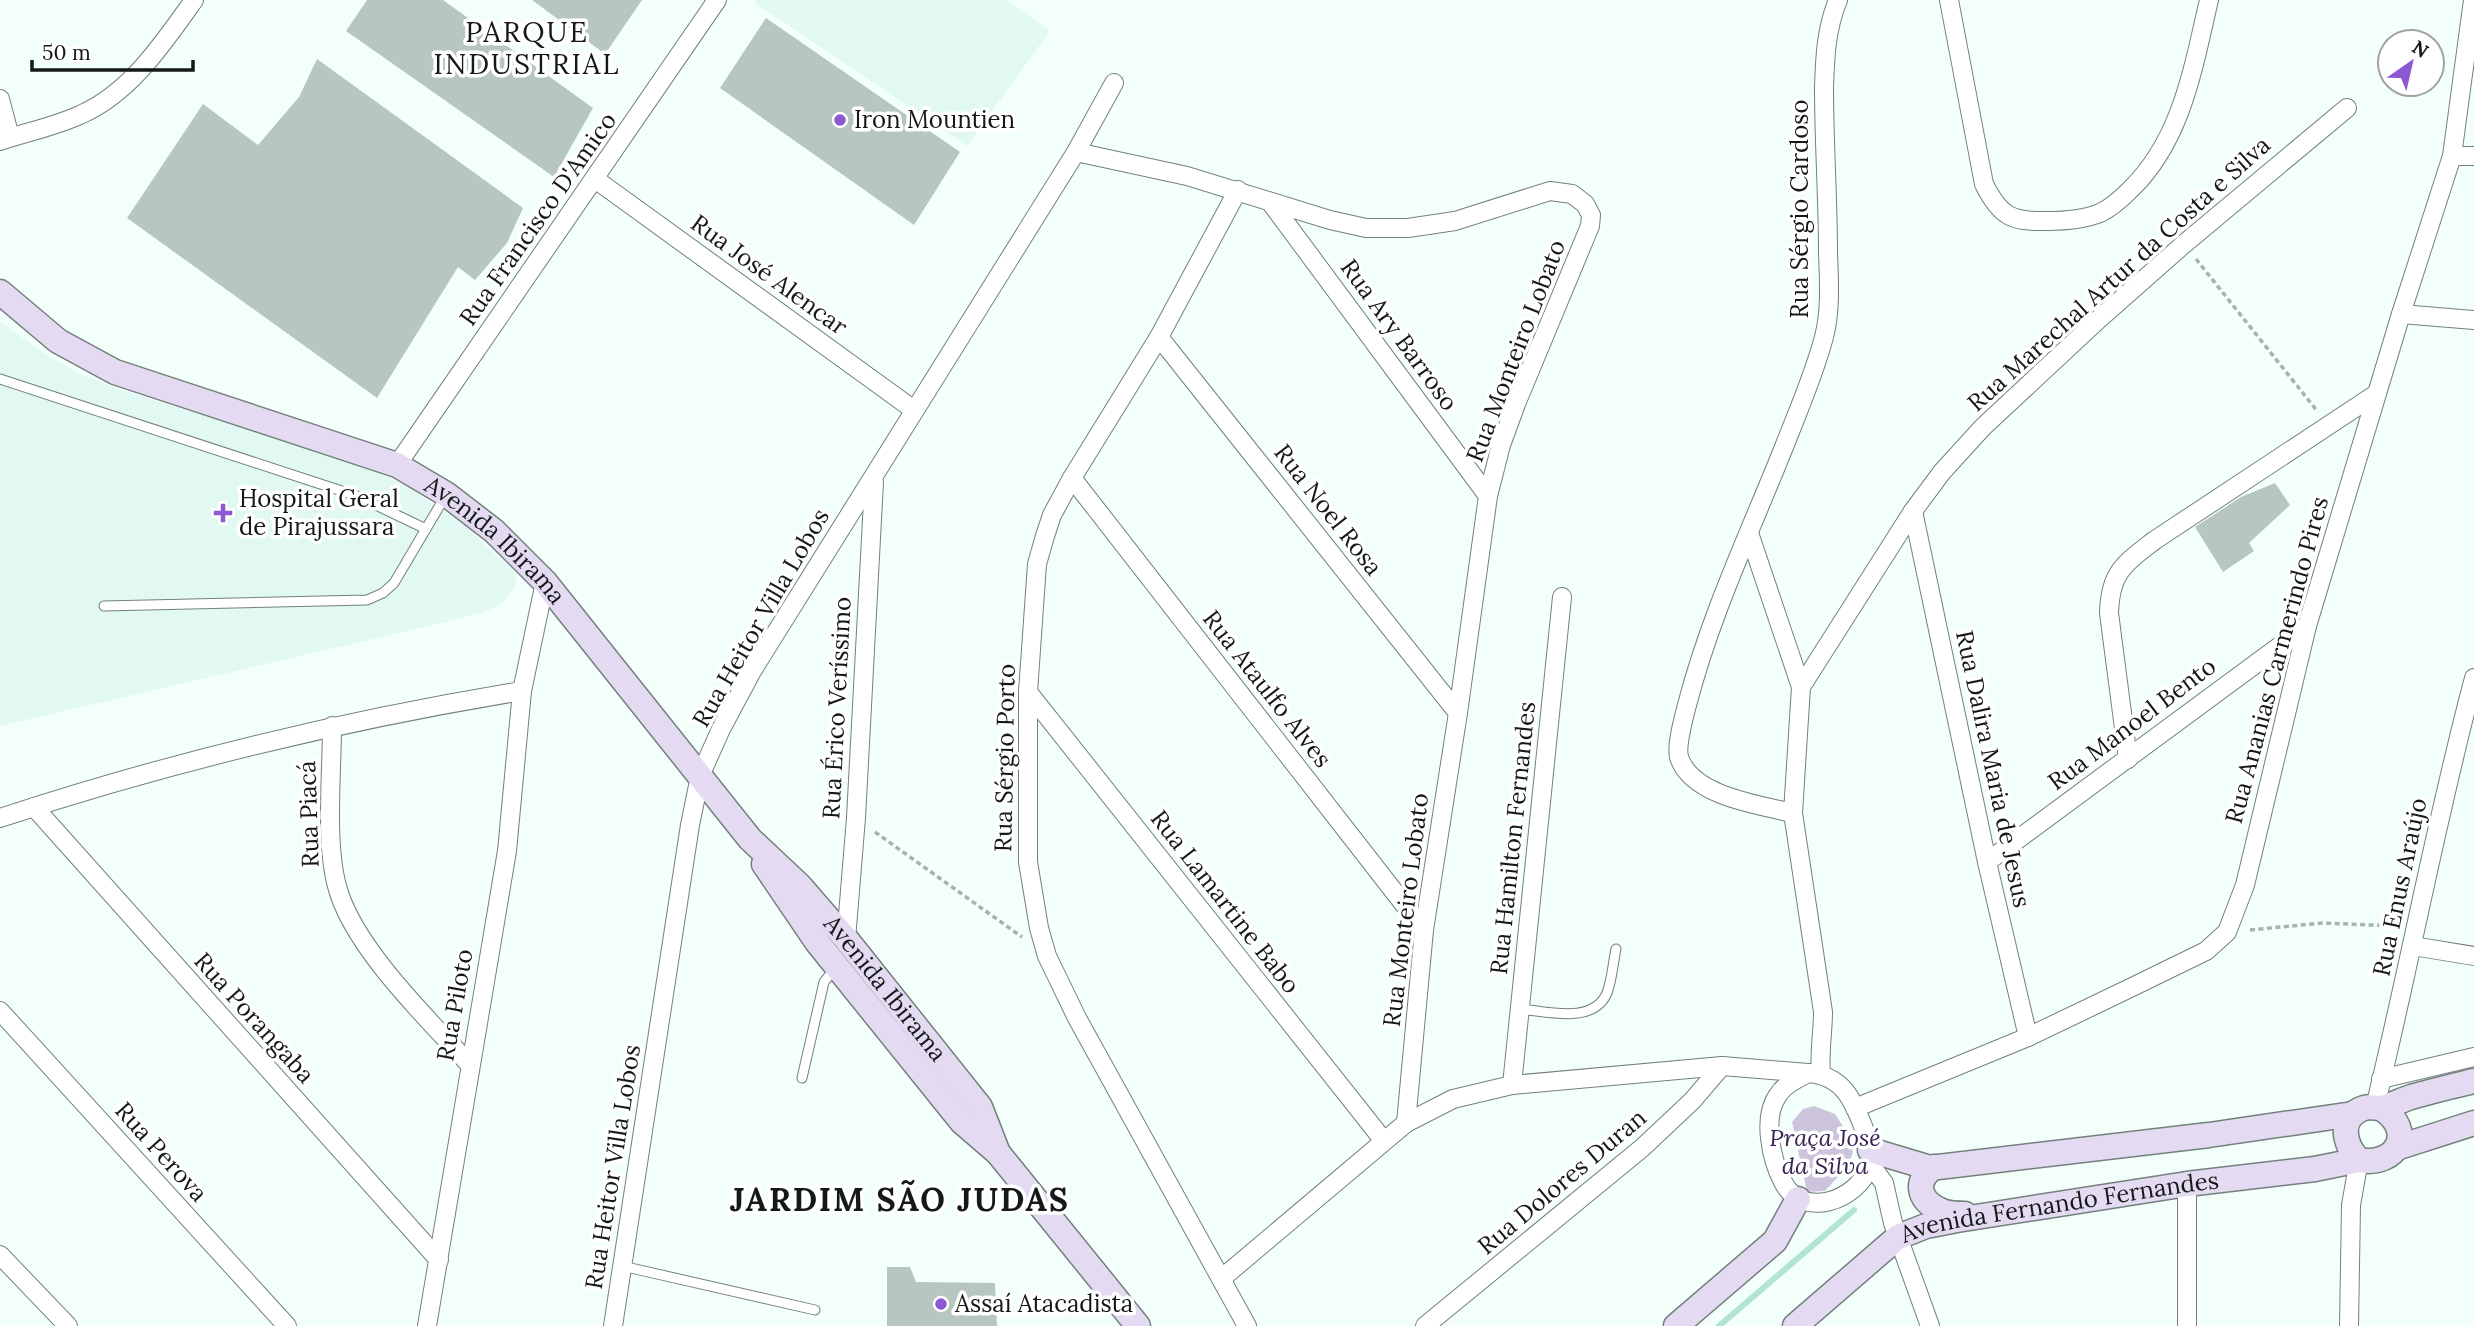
<svg xmlns="http://www.w3.org/2000/svg" width="2474" height="1326" font-family="Lora,serif">
	<rect width="100%" height="100%" fill="#f3fffb"/>
	<g fill="#e1f9f2">
		<path d="M756,0h251l43,31 -83,115 -213,-144z"/>
		<path d="M0,322l47,33 33,19 35,14 262,82 47,28 45,31 46,44 2,11 -16,20 -17,8 -34,9 -450,105z"/>
	</g>
	<path fill="#ccc4dd" d="M1814,1106l21,8 11,17 7,21 -5,14 -23,25 -18,1 -15,-70 11,-13z"/>
	<g fill="none" stroke-linecap="round" stroke-linejoin="round">
		<path stroke="#b2e4d5" stroke-width="6" d="M1719,1326l135,-116"/>
	</g>
	<g fill="#b8c6c2">
		<path d="M367,0h76l150,108 -39,69 -208,-146z"/>
		<path d="M532,0h110l-37,54z"/>
		<path d="M766,18l194,134 -46,73 -194,-137z"/>
		<path d="M317,59l206,149 -16,35 -32,37 -17,-13 -81,131 -250,-180 76,-114 55,41 41,-48z"/>
		<path d="M2275,483l15,22 -41,38 5,8 -31,21 -28,-45 46,-30z"/>
		<path d="M887,1267h23l6,15 79,1 2,43h-110z"/>
	</g>
	<g fill="none" stroke-linecap="round" stroke-linejoin="round">
		<g stroke="#73807c" stroke-width="11">
			<g id="lane">
				<path d="M0,379l357,117 69,33"/>
				<path d="M104,606l263,-6 16,-7 11,-10 52,-88"/>
				<path d="M1520,1009c27,2 73,16 87,-16 5,-13 6,-30 9,-44"/>
				<path d="M802,1078l22,-96 12,-15"/>
				<path d="M622,1266l193,44"/>
			</g>
		</g>
		<g stroke="#73807c" stroke-width="20">
			<g id="street">
				<path d="M1949,0l35,184c16,32 27,38 63,37 17,0 38,-2 53,-8 11,-5 22,-15 30,-23 52,-50 63,-122 79,-190"/>
				<path d="M0,99l10,38"/>
				<path d="M0,141c27,-9 57,-15 82,-27 49,-22 82,-72 112,-114"/>
				<path d="M1076,152l111,24 143,44 36,8h42l47,-7 95,-30 22,3 13,10 6,11 -1,11 -74,178 -15,41 -13,51 -30,217 -34,217 -18,193"/>
				<path d="M2452,156h22"/>
				<path d="M595,179l319,231"/>
				<path d="M1238,190l-79,147 -87,141 -20,37 -7,21 -8,28 -9,128v170l11,66 8,28 30,62 170,308"/>
				<path d="M1271,203l217,293"/>
				<path d="M2401,314l73,6"/>
				<path d="M1159,337l299,376"/>
				<path d="M397,465l320,-465"/>
				<path d="M1072,478l352,452"/>
				<path d="M1913,511l74,351 41,175"/>
				<path d="M1749,533l52,154"/>
				<path d="M1028,692l356,449"/>
				<path d="M332,726c0,47 -7,116 5,160 15,60 91,133 133,179"/>
				<path d="M2128,759l-19,-146c1,-41 15,-49 46,-73l221,-146"/>
				<path d="M34,807l405,453"/>
				<path d="M1793,813c-34,-8 -102,-17 -114,-56 -3,-12 5,-40 8,-52 23,-89 63,-173 97,-258 14,-36 30,-72 40,-110 7,-27 5,-57 4,-84 0,-55 -4,-110 -4,-165 1,-31 2,-59 14,-88"/>
				<path d="M0,818c170,-56 346,-98 522,-127"/>
				<path d="M1987,862l320,-236"/>
				<path d="M846,939l10,-121 18,-336"/>
				<path d="M2413,946l61,10"/>
				<path d="M0,1011l287,315"/>
				<path d="M1808,1073c15,1 27,6 37,18 10,12 30,58 25,74 -12,36 -68,55 -87,17 -12,-23 -21,-65 -5,-87 7,-11 19,-16 30,-22z"/>
				<path d="M1821,1073c-2,-20 2,-41 2,-61l-30,-199 8,-126 112,-176 29,-39 41,-45 116,-108 85,-75 163,-136"/>
				<path d="M2381,1079l93,-22"/>
				<path d="M1512,1085l50,-488"/>
				<path d="M2375,1107c35,-143 61,-287 99,-429"/>
				<path d="M1855,1108l173,-71 98,-47 80,-39 21,-19 18,-47 62,-259 94,-312 51,-158 21,-156"/>
				<path d="M1870,1164l14,19 9,40 37,103"/>
				<path d="M0,1255l68,71"/>
				<path d="M1221,1279l185,-156 47,-24 59,-14 210,-19 86,7"/>
				<path d="M427,1326l80,-475 15,-160 23,-109"/>
				<path d="M613,1326l77,-501 10,-49 21,-47 31,-58 324,-519 38,-69"/>
				<path d="M1425,1326l217,-178 50,-47 30,-35"/>
				<path d="M2187,1326v-142"/>
				<path d="M2349,1326l2,-121 8,-45"/>
			</g>
		</g>
		<g stroke="#73807c" stroke-width="27">
			<g id="secondary">
				<path id="s1" d="M0,292l58,49 57,31 282,93 49,29 48,37 51,51 205,257 50,47 46,53 134,168 18,46"/>
				<path d="M764,864l53,78 145,180 36,31 140,173"/>
				<path d="M2381,1108c35,22 17,59 -22,52 -15,-15 -22,-43 5,-52 7,-2 14,1 21,-1 9,-3 17,-7 26,-10 20,-6 42,-11 63,-16"/>
				<path d="M2396,1148l78,-25"/>
				<path d="M1870,1150l60,18 279,-33 144,-21"/>
				<path d="M1934,1167c-22,15 -14,35 8,44 7,3 16,3 23,3"/>
				<path d="M1676,1326l99,-85 23,-42"/>
				<path id="s2" d="M1795,1326l103,-89 28,-11 31,-6 230,-36 128,-15 44,-9"/>
			</g>
		</g>
		<g stroke="#a7b1ae" stroke-width="3.5" stroke-dasharray="5 3.5" stroke-linecap="butt">
			<path d="M2196,259l122,153"/>
			<path d="M875,832l147,105"/>
			<path d="M2250,930l72,-7 73,3"/>
		</g>
		<use href="#lane" stroke="#fff" stroke-width="9"/>
		<use href="#street" stroke="#fff" stroke-width="18"/>
		<use href="#secondary" stroke="#e4dbf3" stroke-width="24"/>
	</g>
	<g fill="#8b59d2" stroke="#fff" stroke-width="2.5">
		<circle cx="840" cy="120" r="7"/>
		<path d="M219.5 502.5h7v7h7v7h-7v7h-7v-7h-7v-7h7z"/>
		<circle cx="941" cy="1304" r="7"/>
	</g>
	<g text-anchor="middle" stroke-width="7" stroke-linejoin="round" paint-order="stroke">
		<g font-size="24" fill="#141918" stroke="#fff" text-anchor="start">
			<text x="854" y="128">Iron Mountien</text>
			<text x="239" y="507">Hospital Geral<tspan x="239" dy="28">de Pirajussara</tspan></text>
			<text x="955" y="1312">Assaí Atacadista</text>
		</g>
		<g font-size="24" fill="#141918" stroke="#fff">
			<text transform="translate(1800 209) rotate(-90)" y="8">Rua Sérgio Cardoso</text>
			<text transform="translate(538 219) rotate(-55)" y="8">Rua Francisco D'Amico</text>
			<text transform="translate(2119 274) rotate(-42)" y="8">Rua Marechal Artur da Costa e Silva</text>
			<text transform="translate(769 275) rotate(36)" y="8">Rua José Alencar</text>
			<text transform="translate(1399 335) rotate(54)" y="8">Rua Ary Barroso</text>
			<text transform="translate(1516 351) rotate(-69)" y="8">Rua Monteiro Lobato</text>
			<text transform="translate(1328 510) rotate(52)" y="8">Rua Noel Rosa</text>
			<text dy="8" stroke="none"><textPath href="#s1" startOffset="562">Avenida Ibirama</textPath></text>
			<text transform="translate(761 618) rotate(-60)" y="8">Rua Heitor Villa Lobos</text>
			<text transform="translate(2277 660) rotate(-75)" y="8">Rua Ananias Carmerindo Pires</text>
			<text transform="translate(1267 689) rotate(52)" y="8">Rua Ataulfo Alves</text>
			<text transform="translate(837 708) rotate(-87)" y="8">Rua Érico Veríssimo</text>
			<text transform="translate(2132 724) rotate(-37)" y="8">Rua Manoel Bento</text>
			<text transform="translate(1005 758) rotate(-89)" y="8">Rua Sérgio Porto</text>
			<text transform="translate(1993 769) rotate(78)" y="8">Rua Dalira Maria de Jesus</text>
			<text transform="translate(309 814) rotate(-92)" y="8">Rua Piacá</text>
			<text transform="translate(1513 838) rotate(-84)" y="8">Rua Hamilton Fernandes</text>
			<text transform="translate(2400 887) rotate(-78)" y="8">Rua Enus Araújo</text>
			<text transform="translate(1225 902) rotate(52)" y="8">Rua Lamartine Babo</text>
			<text transform="translate(1406 910) rotate(-83)" y="8">Rua Monteiro Lobato</text>
			<text dy="8" stroke="none"><textPath href="#s1" startOffset="1158">Avenida Ibirama</textPath></text>
			<text transform="translate(455 1005) rotate(-80)" y="8">Rua Piloto</text>
			<text transform="translate(254 1018) rotate(48)" y="8">Rua Porangaba</text>
			<text transform="translate(161 1152) rotate(48)" y="8">Rua Perova</text>
			<text transform="translate(613 1167) rotate(-81)" y="8">Rua Heitor Villa Lobos</text>
			<text transform="translate(1562 1182) rotate(-40)" y="8">Rua Dolores Duran</text>
			<text dy="8" stroke="none"><textPath href="#s2" startOffset="301">Avenida Fernando Fernandes</textPath></text>
		</g>
		<g font-size="24" font-style="italic" fill="#372454" stroke="#fff">
			<text x="1825" y="1146">Praça José<tspan x="1825" dy="28">da Silva</tspan></text>
		</g>
		<g font-size="28" letter-spacing="2" fill="#141918" stroke="#fff">
			<text x="527" y="42">PARQUE<tspan x="527" dy="32">INDUSTRIAL</tspan></text>
		</g>
		<g font-size="32" font-weight="bold" letter-spacing="2" fill="#141918" stroke="#fff">
			<text x="900" y="1211">JARDIM SÃO JUDAS</text>
		</g>
	</g>
	<g transform="translate(2411 63) rotate(34)"><circle r="33" fill="#ffffff" stroke="#a1a3a3" stroke-width="2"/>
	<path d="M0-5L12 26L0 18L-12 26Z" fill="#8b59d2"/>
	<text y="-10" font-size="19" font-weight="bold" text-anchor="middle" fill="#141918">N</text>
	</g>
	<path d="M32 60v10h161v-10" fill="none" stroke="#141918" stroke-width="3.5"/>
	<text x="42" y="60" font-size="21" fill="#141918" stroke="#ffffff" stroke-width="5" paint-order="stroke">50 m</text>
</svg>
